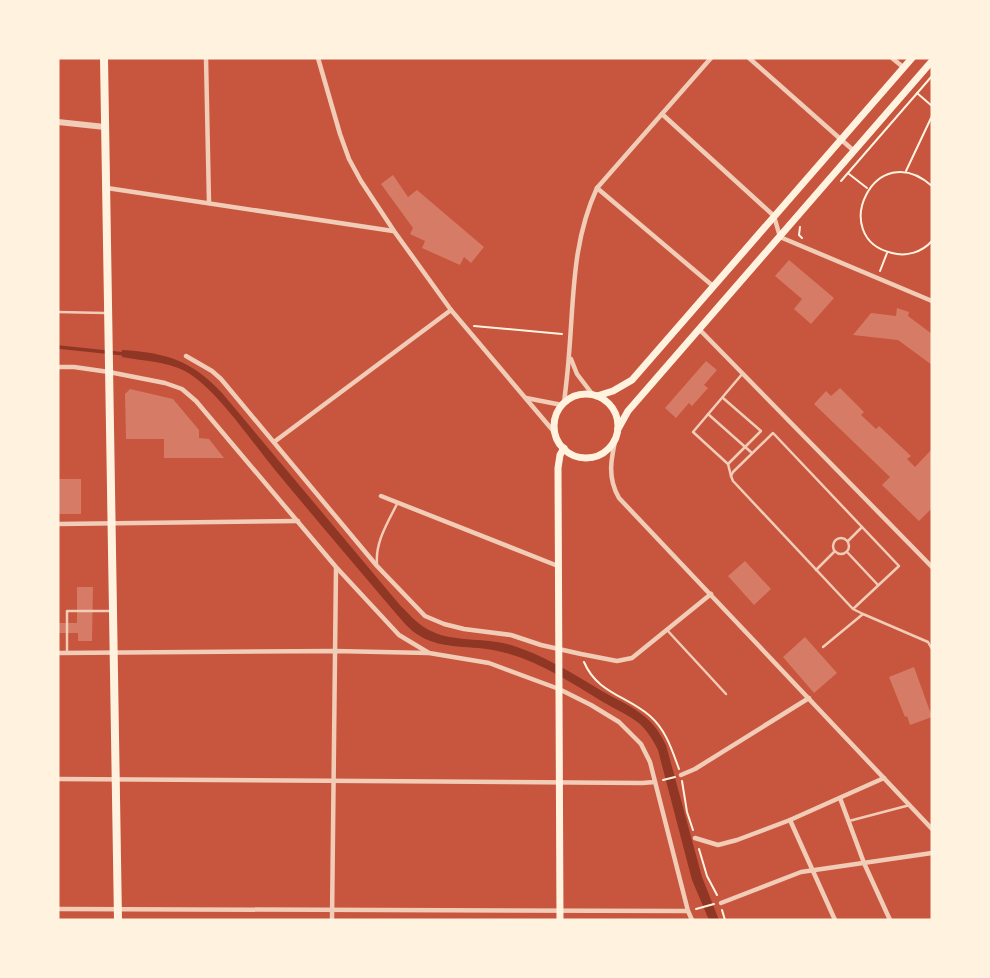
<svg xmlns="http://www.w3.org/2000/svg" width="990" height="978" font-family="Roboto,sans-serif">
	<rect width="100%" height="100%" fill="#c8553d"/>
	<path fill="#8f3625" d="M122,350c45,3 69,10 100,43l177,211c9,9 17,19 28,25 23,14 58,8 84,16 33,10 62,29 91,46 14,8 30,15 42,25 10,8 16,17 22,29l36,132 17,43h-10l-17,-40 -34,-130c-5,-10 -10,-18 -18,-26 -11,-9 -25,-15 -37,-22 -33,-20 -67,-43 -105,-51 -26,-6 -55,-1 -78,-15 -11,-6 -19,-17 -27,-26 -39,-46 -79,-93 -118,-140 -24,-29 -58,-81 -90,-99 -19,-10 -43,-10 -63,-14z"/>
	<g fill="none" stroke-linecap="round" stroke-linejoin="round">
		<path stroke="#8f3625" stroke-width="3.5" d="M58,347l67,7"/>
	</g>
	<g fill="#d67c66">
		<path d="M393,175l15,22 9,-7 67,57 -13,16 -7,-6 -4,8 -38,-17 3,-7 -15,-7 3,-6 -32,-44z"/>
		<path d="M789,260l45,38 -23,26 -17,-15 8,-10 -27,-23z"/>
		<path d="M897,308l12,4 -1,4 24,18v31l-34,-25 -45,-5 18,-22 25,3z"/>
		<path d="M706,361l11,9 -13,15 4,3 -16,18 -3,-3 -13,15 -11,-10z"/>
		<path d="M840,388l24,24 -3,3 15,14 3,-3 32,30 -4,3 8,8 17,-18v59l-13,13 -37,-36 8,-8 -76,-73 12,-13 5,5z"/>
		<path d="M130,389l43,10 26,31v8l10,1 15,19h-60v-19h-38l-1,-45z"/>
		<rect x="58" y="479" width="23" height="35"/>
		<path d="M745,561l26,28 -17,16 -26,-29z"/>
		<path d="M77,587h16l-1,54h-14v-8h-20v-10h19z"/>
		<path d="M805,637l32,36 -23,20 -31,-36z"/>
		<path d="M914,667l18,50 -22,8 -3,-9 -2,1 -16,-40z"/>
	</g>
	<g fill="none" stroke-linecap="round" stroke-linejoin="round">
		<g stroke="#fff3e0" stroke-width="2">
			<path d="M917,93l15,13"/>
			<path d="M906,171l26,-55"/>
			<path d="M849,174l18,14"/>
			<path d="M841,181l91,-105"/>
			<path d="M932,186c-57,-51 -105,52 -40,67 15,4 30,-1 40,-12"/>
			<path d="M800,227l-1,8 3,3"/>
			<path d="M880,271l7,-18"/>
			<path d="M474,326l88,8"/>
			<path d="M584,662c13,31 43,34 66,54 16,14 22,34 29,53"/>
			<path d="M663,780l12,-3"/>
			<path d="M682,781l5,31 6,18"/>
			<path d="M699,849l8,27 10,19"/>
			<path d="M696,909l18,-5"/>
			<path d="M722,910l3,10"/>
		</g>
		<g stroke="#f1ccb7" stroke-width="2.5">
			<path d="M58,312l47,1"/>
			<path d="M723,398l38,33 -33,33"/>
			<path d="M708,414l44,39"/>
			<path d="M731,476l-3,-12 -35,-32 50,-59"/>
			<circle cx="841" cy="546" r="8"/>
			<path d="M848,541l14,-14"/>
			<path d="M847,552l31,33"/>
			<path d="M377,564c-2,-22 11,-42 21,-62"/>
			<path d="M816,570l18,-18"/>
			<path d="M853,609l46,-43 -126,-133 -40,39 -2,4 2,5 120,128 10,5"/>
			<path d="M667,630l59,64"/>
			<path d="M823,647l40,-33 65,28 4,7"/>
			<path d="M67,652v-41h43"/>
			<path d="M849,821l61,-16"/>
		</g>
		<g stroke="#f1ccb7" stroke-width="4.5">
			<path d="M206,58l3,145"/>
			<path d="M318,58l22,76 9,25 12,22 33,50 57,79 104,123"/>
			<path d="M749,58l105,93"/>
			<path d="M892,58l11,9"/>
			<path d="M662,114l112,102 6,21 152,64"/>
			<path d="M107,188l286,43"/>
			<path d="M597,188l116,98"/>
			<path d="M699,329l233,238"/>
			<path d="M186,356l26,15 9,8 156,187 48,50 19,8 20,5 47,6 30,10 40,9 36,7 15,-3 79,-64"/>
			<path d="M571,359l6,15 16,21"/>
			<path d="M58,367h16l35,5 56,11 17,6 14,12 140,166 63,68 30,18 60,10 70,26 32,16 28,17 22,22 9,18 38,149 4,9"/>
			<path d="M526,398l36,7"/>
			<path d="M564,403c2,-17 4,-33 5,-49 5,-58 3,-112 28,-166l114,-130"/>
			<path d="M616,437c-5,22 -9,40 3,61l313,331"/>
			<path d="M274,442l177,-132"/>
			<path d="M381,496l177,70"/>
			<path d="M58,524l240,-3"/>
			<path d="M58,653l277,-2 93,2"/>
			<path d="M681,775l14,-6 114,-71"/>
			<path d="M58,779l584,4 13,-1"/>
			<path d="M840,798l24,65 26,57"/>
			<path d="M790,820l45,100"/>
			<path d="M695,838l23,7 19,-5 53,-20 94,-42"/>
			<path d="M721,903l80,-31 131,-19"/>
			<path d="M58,909l630,2"/>
			<path d="M332,920l4,-352"/>
		</g>
		<path stroke="#f1ccb7" stroke-width="6" d="M58,122l47,5"/>
		<g stroke="#fff3e0" stroke-width="7">
			<circle cx="586" cy="426" r="32"/>
			<path d="M597,396l16,-5 19,-11 280,-322"/>
			<path d="M618,429l10,-18 304,-350"/>
			<path d="M560,920l-2,-452 2,-13 4,-7"/>
		</g>
		<path stroke="#fff3e0" stroke-width="8" d="M104,58l14,862"/>
	</g>
	<rect width="990" height="978" fill="none" stroke="#fff3e0" stroke-width="119"/>
</svg>
